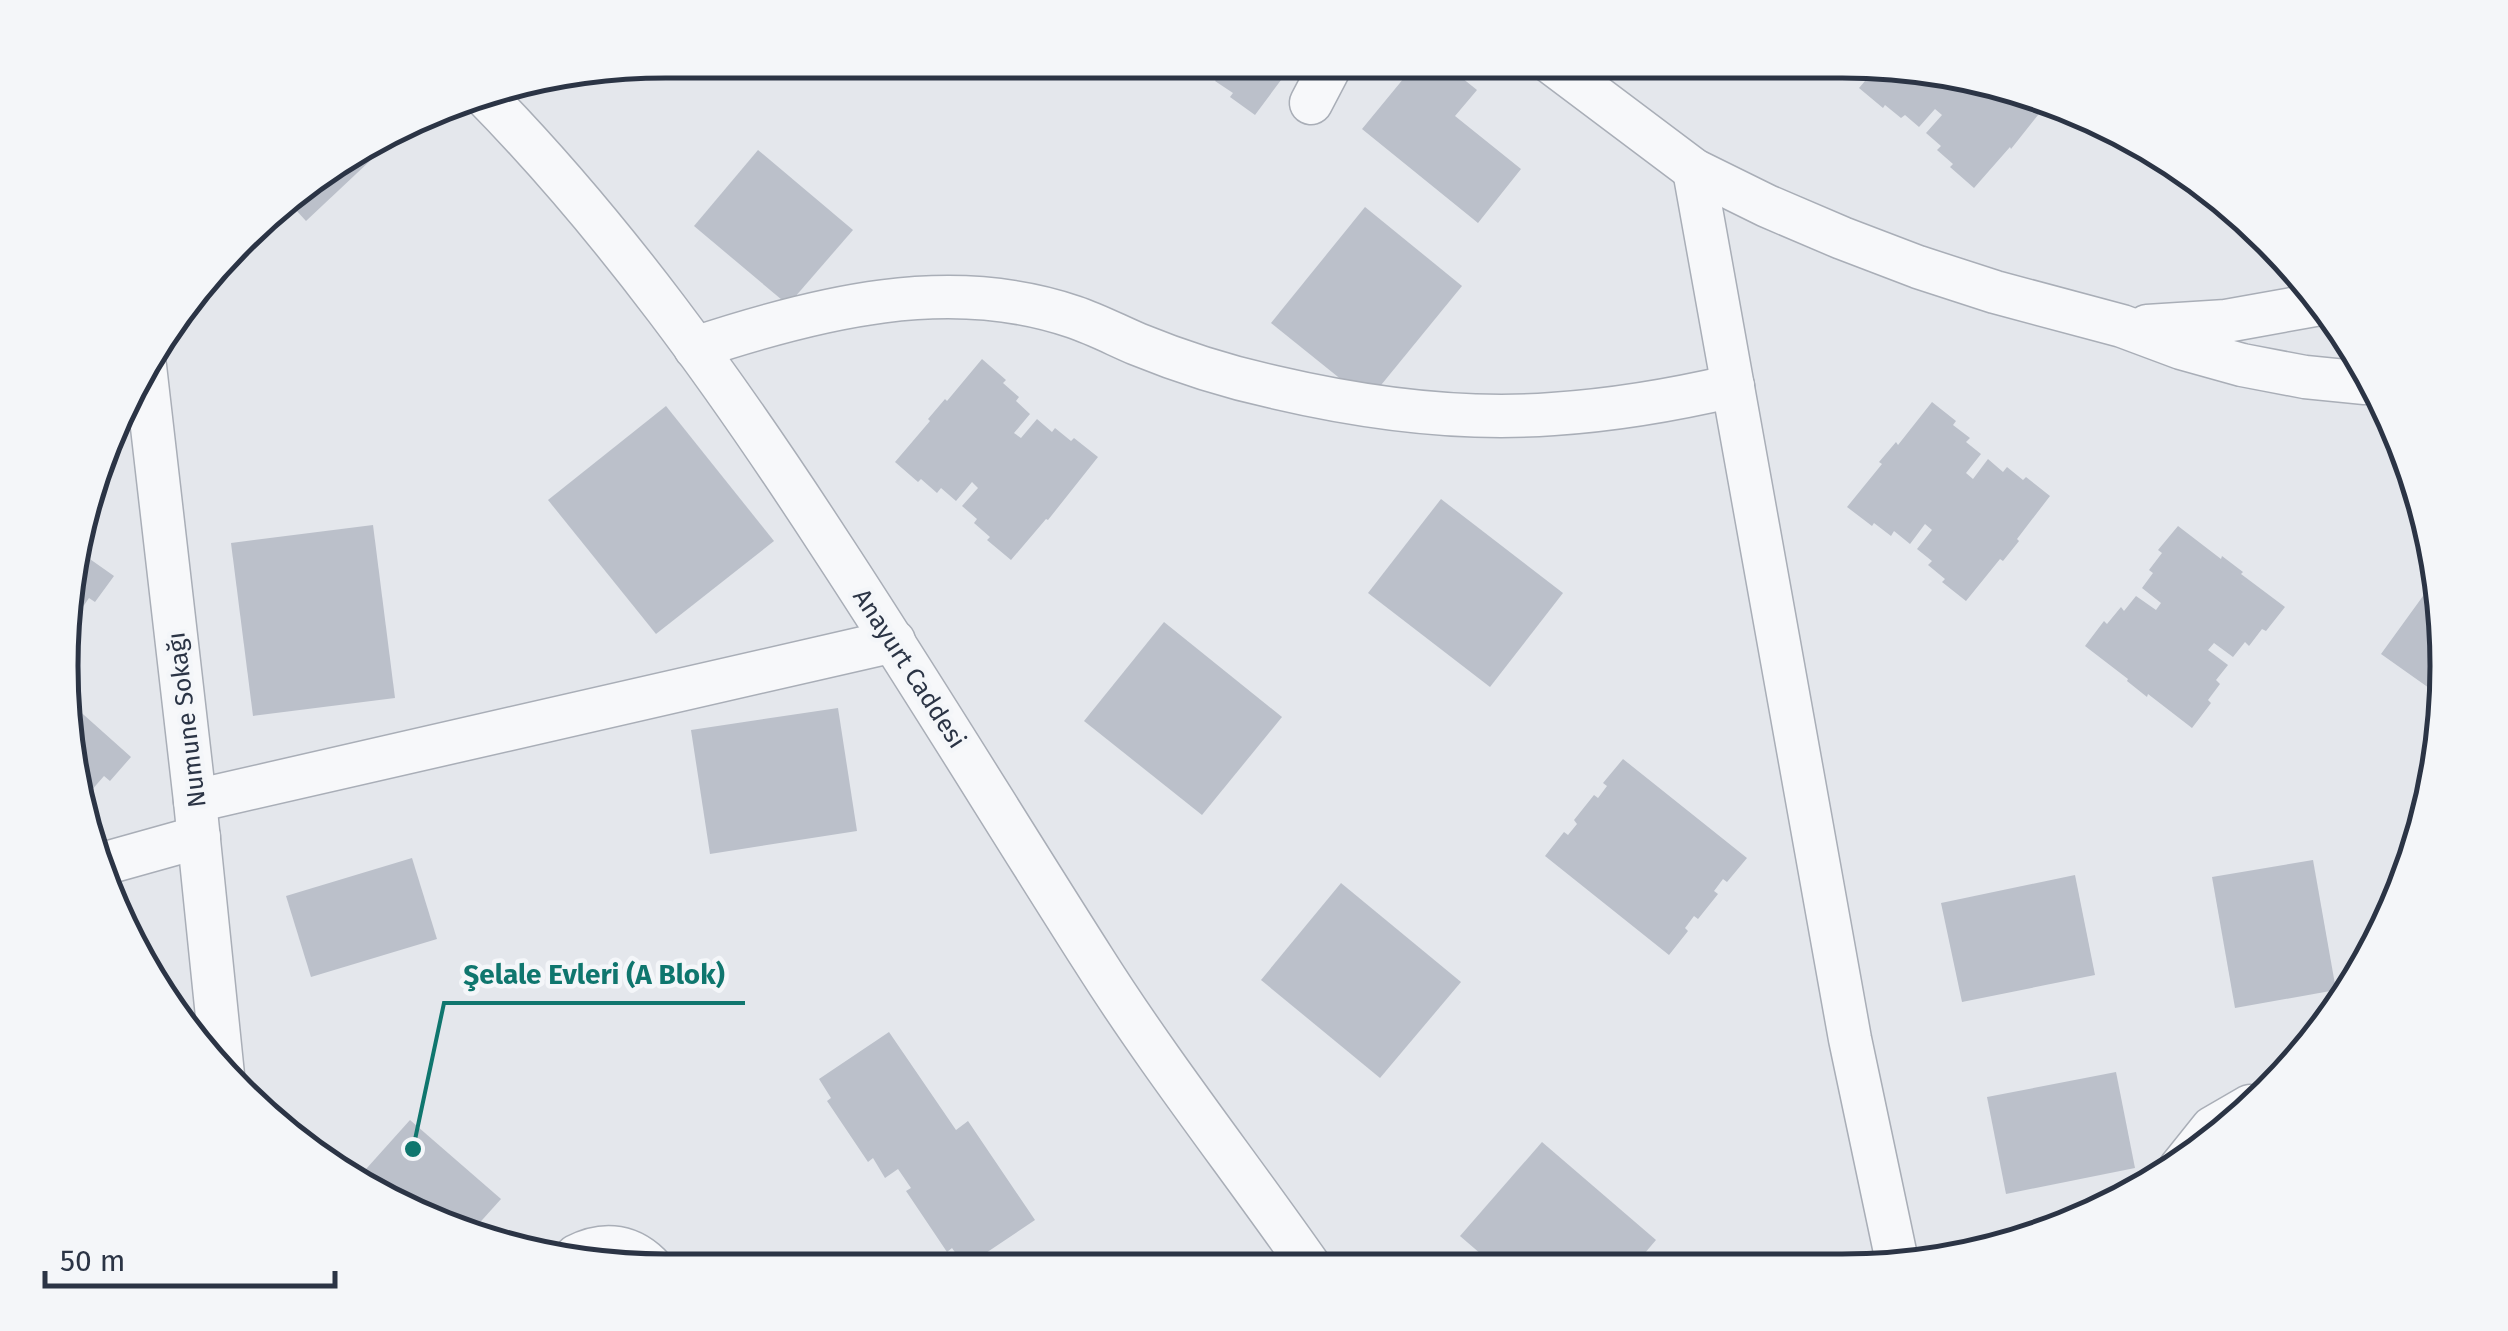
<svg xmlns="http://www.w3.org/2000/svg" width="2508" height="1331" font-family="'Fira Sans',sans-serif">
	<rect width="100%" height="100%" fill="#e4e7ec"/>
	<g fill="#bbc0ca">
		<path d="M1206,61h93l-9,12 -3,-1 -32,43 -25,-18 3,-4 -18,-12 4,-5 -16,-11z"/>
		<path d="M1418,61h23l36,29 -22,26 66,53 -43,54 -116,-94z"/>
		<path d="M1882,61l136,37 28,7 -35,44 -1,-2 -36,41 -24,-21 3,-3 -16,-14 4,-4 -15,-13 16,-18 -7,-6 -16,18 -14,-12 -4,3 -16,-13 -2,3 -24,-20z"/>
		<path d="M406,127l-100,94 -21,-23 11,-13z"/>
		<path d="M758,150l95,80 -65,75 -94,-79z"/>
		<path d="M1365,207l97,79 -94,115 -97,-78z"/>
		<path d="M2262,239l36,28 4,6 -6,7 -24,-20 3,-4 -15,-13z"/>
		<path d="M982,359l24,21 -3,3 16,14 -3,4 14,13 -16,19 7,5 16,-19 15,13 3,-4 16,13 3,-3 24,19 -50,63 -2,-1 -35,41 -24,-20 3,-3 -16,-14 3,-4 -15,-13 16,-18 -6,-6 -16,19 -15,-13 -4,5 -16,-14 -3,3 -23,-20 35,-41 -2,-2 17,-20 2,2z"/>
		<path d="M1932,402l24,19 -3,4 17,13 -4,4 15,12 -15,19 7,6 15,-20 15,13 4,-5 16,13 3,-3 24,19 -33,43 2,2 -16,20 -3,-2 -34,42 -24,-19 3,-3 -17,-14 4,-4 -15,-12 15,-19 -7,-6 -15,20 -16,-13 -3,5 -17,-13 -2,3 -25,-19 35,-43 -3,-2 17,-20 2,3z"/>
		<path d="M666,406l108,135 -118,93 -108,-134z"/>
		<path d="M1441,499l122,94 -73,94 -122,-94z"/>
		<path d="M373,525l22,173 -142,18 -22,-173z"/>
		<path d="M2178,526l43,33 1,-3 21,16 -2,2 44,33 -19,24 -4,-2 -13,17 -4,-4 -12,15 -19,-14 -6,7 20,15 -12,15 4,4 -12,16 3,3 -19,25 -44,-34 -1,3 -20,-16 1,-2 -43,-33 19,-25 3,3 14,-17 3,4 12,-15 20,14 5,-7 -19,-15 11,-15 -4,-3 13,-17 -4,-3z"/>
		<path d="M77,550l37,26 -19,26 -6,-4 -20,29z"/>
		<path d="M2431,585l4,31 11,84 -65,-46z"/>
		<path d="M1164,622l118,95 -80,98 -118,-94z"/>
		<path d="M75,707l56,50 -21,24 -6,-5 -21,24 -20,-87z"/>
		<path d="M838,708l19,123 -147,23 -19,-124z"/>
		<path d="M1623,759l124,99 -20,24 -4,-3 -9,12 4,3 -20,25 -4,-3 -9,12 3,3 -19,24 -124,-99 19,-24 4,3 9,-11 -3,-4 20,-25 4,3 9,-12 -4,-3z"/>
		<path d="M412,858l25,81 -126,38 -25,-81z"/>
		<path d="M2313,860l23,130 -101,18 -23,-131z"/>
		<path d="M2075,875l20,100 -133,27 -21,-99z"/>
		<path d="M1341,883l120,99 -81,96 -119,-98z"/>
		<path d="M889,1032l67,98 12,-9 67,99 -70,47 -13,-19 -5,4 -41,-61 5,-3 -13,-19 -13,9 -12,-20 -5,4 -41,-61 4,-3 -12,-19z"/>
		<path d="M2116,1072l19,96 -129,26 -19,-97z"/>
		<path d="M410,1120l91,79 -27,30 -77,-21 -39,-30z"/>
		<path d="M1542,1142l114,98 -23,27h-137l-36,-31z"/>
	</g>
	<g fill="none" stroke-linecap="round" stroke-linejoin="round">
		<g stroke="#a9aeb7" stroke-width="45">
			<g id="minor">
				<path d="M1549,61l145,109 73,36 75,32 76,29 77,25 127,34 59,22 61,17 63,12 60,6"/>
				<path d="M480,91c134,136 246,293 350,453 90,137 175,277 263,415 67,106 146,206 218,309"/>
				<path d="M1311,103l22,-42"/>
				<path d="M1694,170l156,869 48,227"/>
				<path d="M2147,326l79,-5 94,-17"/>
				<path d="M695,348c121,-40 254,-74 379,-31 21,7 42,18 63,27 44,18 91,33 137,43 90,21 187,34 279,27 61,-4 120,-14 180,-28"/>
				<path d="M145,366l50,435 28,274"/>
				<path d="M195,801l699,-160"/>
				<path d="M99,865l100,-28"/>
				<path d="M2180,1168l32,-40 38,-22"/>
				<path d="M576,1256c29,-15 56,-11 78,14"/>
			</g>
		</g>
		<use href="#minor" stroke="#f7f8fa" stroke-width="42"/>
	</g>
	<g text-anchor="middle" stroke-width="9" stroke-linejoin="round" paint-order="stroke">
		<g font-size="25" fill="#2b3445" stroke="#f4f6f9">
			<text transform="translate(910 668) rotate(57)" y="9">Anayurt Caddesi</text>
			<text transform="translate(186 720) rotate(-97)" y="9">Numune Sokağı</text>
		</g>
	</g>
	<path d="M0 0H2508V1331H0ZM666 78H1842A588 588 0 0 1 2430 666V666A588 588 0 0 1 1842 1254H666A588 588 0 0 1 78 666V666A588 588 0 0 1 666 78Z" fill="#f4f6f9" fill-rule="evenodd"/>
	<path fill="none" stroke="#2b3445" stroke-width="5" d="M666 78H1842A588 588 0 0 1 2430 666V666A588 588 0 0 1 1842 1254H666A588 588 0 0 1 78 666V666A588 588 0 0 1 666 78Z"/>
	<path fill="none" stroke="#0f766e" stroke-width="4" d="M413 1149L444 1003H745"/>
	<circle fill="#0f766e" stroke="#f4f6f9" stroke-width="4" cx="413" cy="1149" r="10"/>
	<g font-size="28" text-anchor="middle" font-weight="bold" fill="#0f766e" stroke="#f4f6f9" stroke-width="9" stroke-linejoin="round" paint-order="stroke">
		<text x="594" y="984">Şelale Evleri (A Blok)</text>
	</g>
	<path d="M45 1271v15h290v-15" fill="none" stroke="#2b3445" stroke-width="5"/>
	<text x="60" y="1271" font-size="30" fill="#2b3445" stroke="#f4f6f9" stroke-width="8" paint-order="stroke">50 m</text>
</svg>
